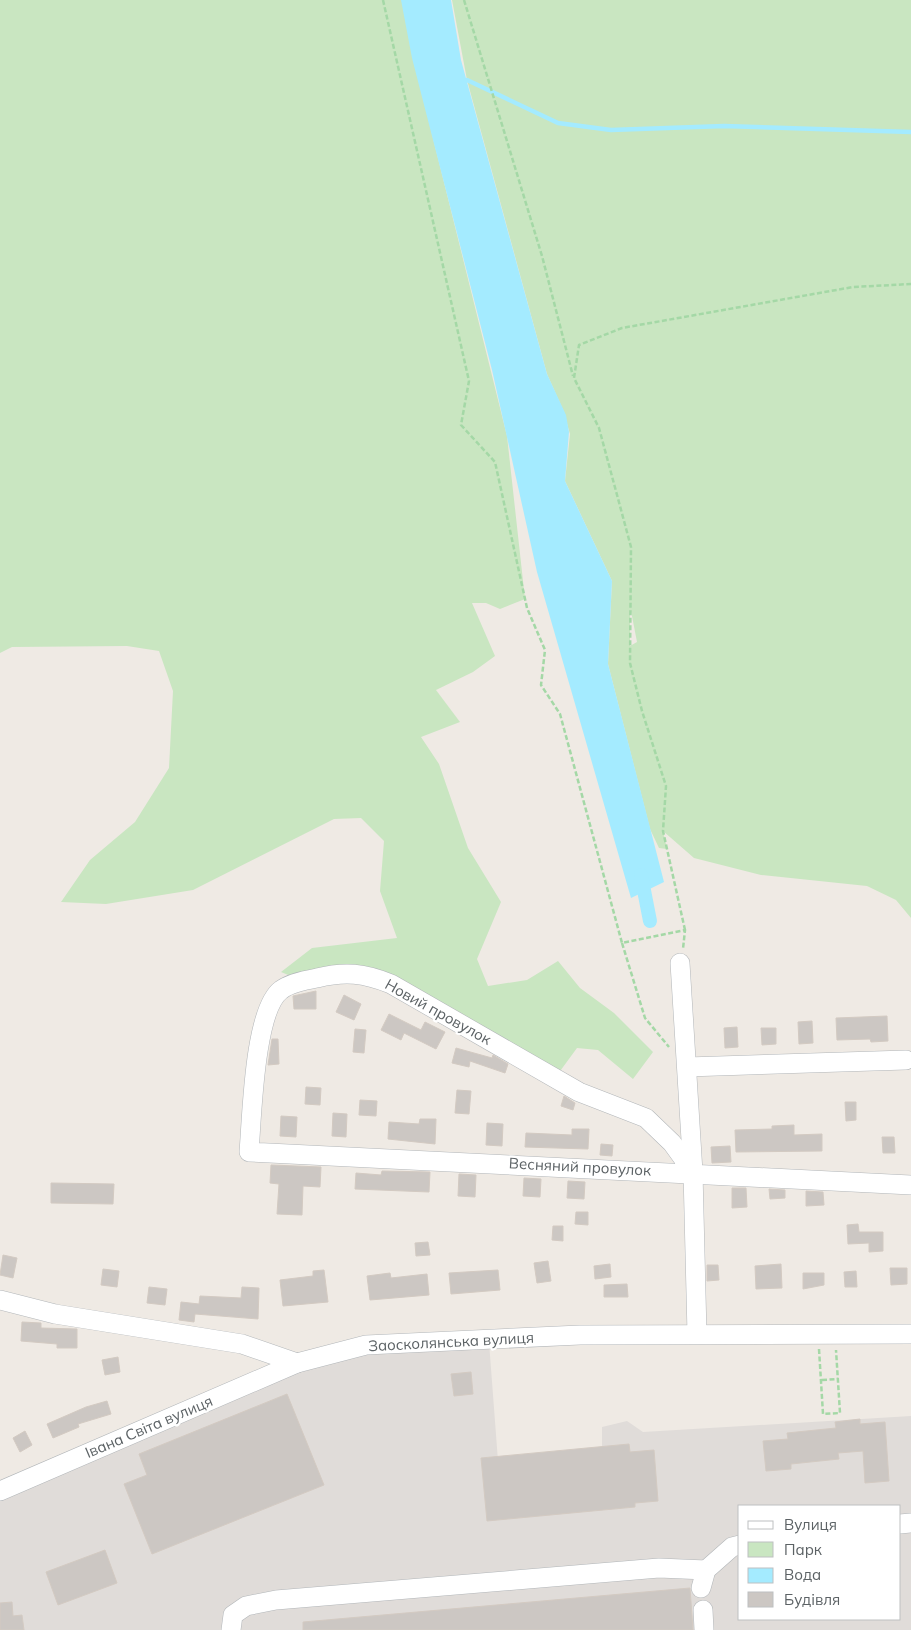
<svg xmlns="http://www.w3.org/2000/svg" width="911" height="1630" font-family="Mulish,sans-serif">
	<rect width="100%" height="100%" fill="#efeae4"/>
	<path fill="#e0dcd9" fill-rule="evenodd" d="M489,1342l9,119 104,-9v-25l25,-6 16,11 268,-16v214h-911v-134l297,-133 51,-9zM740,1506h160v113h-160z"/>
	<g fill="#c9e6c1" fill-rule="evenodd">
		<path d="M0,0h403l29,134 75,302 18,163 -25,10 -14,-6h-14l23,53 -22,16 -37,18 24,32 -39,15 18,27 29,84 33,54 -24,57 11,27 39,-6 31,-19 22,27 34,25 39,39 -20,27 -35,-29 -21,-2 -22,30 -164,-94 -88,-3 -22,-9 31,-24 85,-10 -17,-47 4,-50 -23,-23 -27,1 -141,71 -87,14 -45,-2 29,-42 45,-38 34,-54 4,-77 -14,-40 -32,-5 -115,1 -12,6z"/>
		<path d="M452,0h459v918l-15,-18 -29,-14 -106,-11 -67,-17 -31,-27 4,18 -8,-1 -9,-19 -42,-165 4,-83 -47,-100 5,-47 -7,-24 -16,-36 -80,-294zM631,611l6,31 -7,4v-35z"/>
	</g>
	<path fill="#a4ebff" d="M401,0h50l10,60 86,314 19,41 3,17 -4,49 47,100 -4,83 56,218 -33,16 -94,-326 -45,-202 -80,-312z"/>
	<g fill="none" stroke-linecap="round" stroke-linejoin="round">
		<path stroke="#a4ebff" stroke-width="4.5" d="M467,80l91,43 53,7 113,-4 187,6"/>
		<path stroke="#a4ebff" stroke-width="14" d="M641,875l9,46"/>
	</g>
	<g fill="#ccc7c3" stroke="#d3cac2">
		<path d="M316,991v18h-22l-1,-13z"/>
		<path d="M344,995l17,9 -7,16 -18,-8z"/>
		<path d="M389,1014l32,16 4,-8 20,10 -9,17 -32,-16 -3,7 -20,-10z"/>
		<path d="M887,1016l1,25 -17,1 -1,-3 -33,1 -1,-22z"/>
		<path d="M812,1021l1,22 -14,1 -1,-22z"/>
		<path d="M737,1027l1,20 -13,1 -1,-20z"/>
		<path d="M761,1028h15v16l-14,1z"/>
		<path d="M355,1029l11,1 -2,23 -11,-1z"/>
		<path d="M272,1039h6l1,25 -11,1z"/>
		<path d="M456,1048l36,10 1,-3 15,9 -3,9 -35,-12 -1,6 -17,-4z"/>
		<path d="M306,1087l15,1 -1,17 -15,-1z"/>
		<path d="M457,1090l14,1 -2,23 -14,-1z"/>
		<path d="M564,1096l11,7 -2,7 -12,-4z"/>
		<path d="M360,1100l17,1 -1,15 -17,-1z"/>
		<path d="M845,1102h11v18l-10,1z"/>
		<path d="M333,1113l14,1 -1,23 -14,-1z"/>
		<path d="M281,1116l16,1 -1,20 -16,-1z"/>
		<path d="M420,1119h16l-1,25 -47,-5 1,-17 30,2z"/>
		<path d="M487,1123l16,1 -1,22 -16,-1z"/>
		<path d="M794,1125v10l28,-1v17l-86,1 -1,-22 37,-1v-3z"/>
		<path d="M572,1129h17l-1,20 -63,-2 1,-14 46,2z"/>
		<path d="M882,1137h12l1,16h-12z"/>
		<path d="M601,1144l12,1 -1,11 -12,-1z"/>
		<path d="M730,1146l1,16 -19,1 -1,-16z"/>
		<path d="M271,1165l50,2 -1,20 -17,-1 -1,29 -25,-1 2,-30 -9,-1z"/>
		<path d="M382,1171l48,1 -1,20 -74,-3 1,-16 25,2z"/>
		<path d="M459,1174l17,1 -1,22 -17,-1z"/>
		<path d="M524,1178l17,1 -1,18 -17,-1z"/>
		<path d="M568,1181l17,1 -1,17 -17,-1z"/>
		<path d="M51,1183l63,1 -1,20 -62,-1z"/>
		<path d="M732,1188h14l1,19 -15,1z"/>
		<path d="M769,1189l16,1v8l-15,1z"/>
		<path d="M806,1191l17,1 1,13 -18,1z"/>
		<path d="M576,1212h12v13l-13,-1z"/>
		<path d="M858,1224l1,8h24v19l-14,1v-9l-21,1 -1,-19z"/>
		<path d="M553,1226h10v15l-11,-1z"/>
		<path d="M428,1242l2,13 -14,1 -1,-13z"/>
		<path d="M3,1255l14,3 -4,20 -13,-3z"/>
		<path d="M548,1261l3,20 -14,2 -3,-20z"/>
		<path d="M610,1264l1,13 -16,2 -1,-13z"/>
		<path d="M781,1264l1,24 -26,1 -1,-23z"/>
		<path d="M707,1265h11l1,15 -12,1z"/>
		<path d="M890,1268h17v16l-16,1z"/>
		<path d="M103,1269l16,2 -2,16 -16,-2z"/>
		<path d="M324,1270l4,32 -45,4 -3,-26 33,-4v-5z"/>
		<path d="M498,1270l2,20 -49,4 -2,-21z"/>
		<path d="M856,1271l1,16h-12l-1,-15z"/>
		<path d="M390,1273l1,5 36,-4 2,21 -59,5 -3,-24z"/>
		<path d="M803,1273h21v12l-21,4z"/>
		<path d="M627,1284l1,13h-24v-12z"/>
		<path d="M149,1287l18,2 -2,16 -18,-2z"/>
		<path d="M242,1287l17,1 -1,31 -63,-5 -1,8 -15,-2 2,-18 18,2 1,-8 41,2z"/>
		<path d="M22,1322l19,1v5l36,1v19h-20v-4l-36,-3z"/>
		<path d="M118,1357l2,15 -15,3 -3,-15z"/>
		<path d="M471,1372l2,22 -19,2 -3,-22z"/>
		<path d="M287,1394l37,91 -172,69 -28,-70 23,-9 -8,-21z"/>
		<path d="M107,1401l4,13 -33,10 1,3 -26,11 -6,-14 39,-17z"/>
		<path d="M860,1419v5l25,-2 4,59 -24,2 -2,-32 -25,2 1,6 -48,5v5l-25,2 -3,-30 25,-2 -1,-6 49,-5 -1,-6z"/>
		<path d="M25,1431l7,14 -12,7 -7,-14z"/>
		<path d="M629,1444l1,8 24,-2 4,51 -23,2v4l-148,14 -6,-63z"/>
		<path d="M105,1550l12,33 -59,22 -12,-33z"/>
		<path d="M690,1588l3,42h-390v-8z"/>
		<path d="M12,1602l1,14 9,-1 2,15h-24v-27z"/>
	</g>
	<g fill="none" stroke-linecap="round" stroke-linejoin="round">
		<g stroke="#b2b6b9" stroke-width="20">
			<g id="minor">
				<path d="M680,963l13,209 4,162"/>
				<path d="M687,1067l219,-7"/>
				<path d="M693,1172l-21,-29 -26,-25 -67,-26 -188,-108c-27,-11 -46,-13 -74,-6 -11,2 -27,5 -36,12 -27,20 -29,127 -32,162l662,33"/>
				<path d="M0,1300l55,14 187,30 55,19"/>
				<path d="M0,1491l297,-128 69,-18 214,-10 331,-1"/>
				<path d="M900,1524l11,-1"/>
				<path d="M701,1588l5,-18 26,-23 8,-2"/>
				<path d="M703,1610l1,20"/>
				<path d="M231,1630l2,-15 13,-9 30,-6 383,-32 47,2"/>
			</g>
		</g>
		<g stroke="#a4d8a6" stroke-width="2.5" stroke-dasharray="5 2.5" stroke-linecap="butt">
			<path d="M383,0l86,381 -8,44 34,37 32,146 18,42 -4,35 19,29 62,229 63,-13 -2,19"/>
			<path d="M464,0l78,256 31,120"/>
			<path d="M685,930l-22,-99 3,-45 -24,-75 -12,-48 1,-116 -32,-119 -25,-50 5,-33 43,-17 231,-41 58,-3"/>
			<path d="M622,943l23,75 24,29"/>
			<path d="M819,1349l4,65 17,-1 -4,-63"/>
			<path d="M822,1380l16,-1"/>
		</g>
		<use href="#minor" stroke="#fff" stroke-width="19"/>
	</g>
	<g text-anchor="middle" stroke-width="4.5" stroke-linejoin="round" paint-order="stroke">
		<g font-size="15" fill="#5c6265" stroke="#fff">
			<text transform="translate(438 1012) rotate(29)" y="5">Новий провулок</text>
			<text transform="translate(580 1167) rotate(3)" y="5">Весняний провулок</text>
			<text transform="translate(451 1342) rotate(-3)" y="5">Заосколянська вулиця</text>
			<text transform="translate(149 1427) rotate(-23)" y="5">Івана Світа вулиця</text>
		</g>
	</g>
	<rect x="738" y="1505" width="162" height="115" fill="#ffffff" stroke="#bec0c1"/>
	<rect x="748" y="1521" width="25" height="8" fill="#ffffff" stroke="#bec0c1"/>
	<text x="784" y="1530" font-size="15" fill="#5c6265">Вулиця</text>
	<rect x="748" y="1542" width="25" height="15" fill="#c9e6c1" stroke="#bec0c1"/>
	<text x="784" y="1555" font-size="15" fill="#5c6265">Парк</text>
	<rect x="748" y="1568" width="25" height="15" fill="#a4ebff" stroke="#bec0c1"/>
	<text x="784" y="1580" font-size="15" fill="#5c6265">Вода</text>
	<rect x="748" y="1592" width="25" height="15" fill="#ccc7c3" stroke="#bec0c1"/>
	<text x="784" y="1605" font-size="15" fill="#5c6265">Будівля</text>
</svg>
